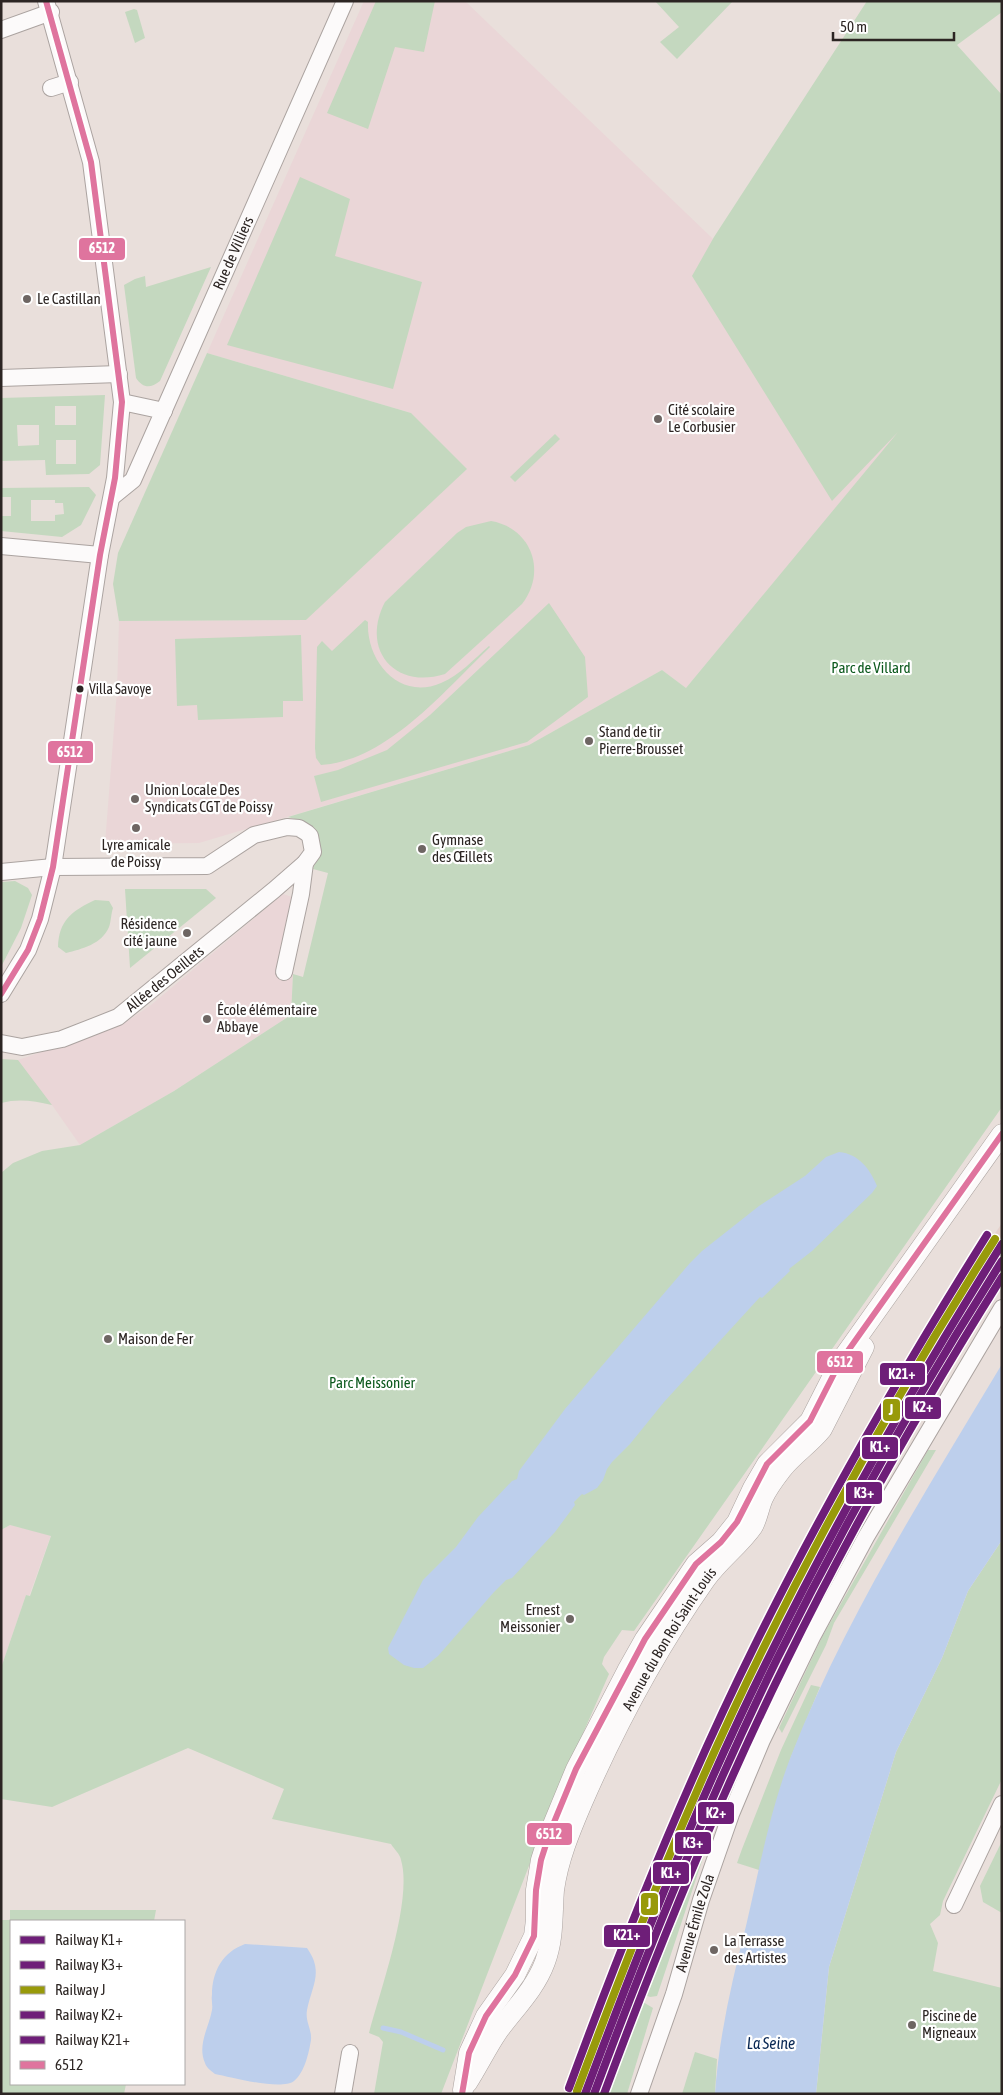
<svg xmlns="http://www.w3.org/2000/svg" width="1003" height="2095" font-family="'Asap Condensed',sans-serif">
	<rect width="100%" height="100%" fill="#e9dfdb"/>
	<path fill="#e5d2cc" d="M1002,1223v54l-84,134 -79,142 -64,126 -44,92 -42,101 -51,127 -33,95h-35l42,-119 97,-231 92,-190 163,-274z"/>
	<g fill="#ead6d7">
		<path d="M364,1h101l441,423 -220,264 -24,-18 -133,75 -330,98 -94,1 12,-154 2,-69 187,-1 105,-207 -204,-60z"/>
		<path d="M283,894l12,4 -18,72 16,4 -2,41 -117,76 -94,54 -28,-40 -17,-4 -22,-1 -12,3v-44l17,1 105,-36 28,-19z"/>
		<path d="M10,1525l41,10 -22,61 -3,-1 -25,73v-138z"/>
	</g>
	<g fill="#c4d8bf" fill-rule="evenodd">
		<path d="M376,1h59l-11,51 -29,-5 -27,82 -41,-16z"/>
		<path d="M655,1h78l-56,58 -17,-17 19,-15z"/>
		<path d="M867,1h135v11l-45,33 45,50v1012l-368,524 -12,-1 -18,27 -2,7 7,10 -50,114 -118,306h-67l9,-52 -4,-5 -10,-4c11,-42 44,-133 32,-173 -1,-6 -7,-11 -10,-16l-119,-25 12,-30 -96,-41 -136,59 -51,-8v-131l25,-73 4,1 21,-60 -41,-11 -9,5v-357l12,-10 29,-12 38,-6 94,-54 117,-76 2,-41 10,3 25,-104 -15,-4 7,-22 -3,-9 -15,-17 -14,-4 241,-72 133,-75 24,18 212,-256 -66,69 -140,-225 22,-39z"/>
		<path d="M134,9l3,1 8,28 -10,5 -10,-31z"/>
		<path d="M300,177l50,22 -15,57 87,26 -29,107 -166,-44z"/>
		<path d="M211,267l-51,114c-10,8 -17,7 -24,-3l-12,-93 11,-6 10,-3 1,11z"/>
		<path d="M207,353l204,60 56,56 -161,151 -187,1 -6,-37 5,-31z"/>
		<path d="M105,395l-5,70 -11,9 -43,1 -1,-15 -44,1v-63zM55,406h21v19h-21zM39,425v20l-21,1 -1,-21zM76,440v24h-20v-24z"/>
		<path d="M555,434l5,5 -45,43 -5,-5z"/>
		<path d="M89,487l7,8 -15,30 -19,12 -61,-6v-15h10v-19h-10v-9zM31,500h24v3h8l1,11 -9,1v6h-24z"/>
		<path d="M491,521c41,7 56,51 31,83l-77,70c-50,16 -85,-24 -60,-72l72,-69 9,-6z"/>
		<path d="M549,603l36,54 3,40 -61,45 -206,60 -7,-26 24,-6 49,-20 43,-35z"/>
		<path d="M365,620l3,2c-2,40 32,79 73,61 19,-8 33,-24 48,-37l1,1c-45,43 -103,114 -169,118l-5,-7 -1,-10 2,-101 5,-6 10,10z"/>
		<path d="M301,635l2,66h-20v16l-85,3 -1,-15 -20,1 -2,-67z"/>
		<path d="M15,881l13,7 4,7 -11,33 -20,39v-85z"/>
		<path d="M125,889h81l10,9 -86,70z"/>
		<path d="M95,900l14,1 4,7c-2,6 -2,14 -4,19 -7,17 -27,22 -43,26l-8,-6c1,-27 14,-36 37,-47z"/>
		<path d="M1,1059l17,1 34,45c-18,-4 -33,-7 -51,-2z"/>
		<path d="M928,1450h8l-102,173 -8,22 -44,88 -3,-5 43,-91z"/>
		<path d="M1002,1540v239l-59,122 -3,14 -10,9 8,19 -5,28 69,17v106h-186l13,-127 67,-215 46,-94 26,-67z"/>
		<path d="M775,1679l7,3 -71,152 -54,162 -7,1 -9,-4 90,-222z"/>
		<path d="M811,1685l9,2 -29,70 -9,27 -23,86 -22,-7 5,-14 39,-99z"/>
		<path d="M1002,1841v72l-19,-11 -3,-16z"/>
		<path d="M10,1910h146l-2,11h-143v163h115l-2,10h-123v-174h9z"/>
		<path d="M638,1999l15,9 -26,86h-22z"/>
		<path d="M695,2052l22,7 -2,35h-33z"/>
	</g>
	<g fill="#bdcfec">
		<path d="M839,1152c20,2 31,17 38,34l-5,7 -60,58 -23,18 1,2 -28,27 -2,-1 -96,105 -34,42 -18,18 -5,7 -4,11 -6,8 -13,7 -2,-1 -8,8 1,3 -20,27 -43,46 -6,2 -12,12 -56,64 -15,12h-9l-10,-3 -15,-11 -1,-6 35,-68 33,-33 22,-30 34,-36 5,-2 2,-8 46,-62 125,-146 12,-12 57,-45 46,-30 21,-19z"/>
		<path d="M1002,1364v176l-34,51 -26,67 -46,94 -67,215 -13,127h-101c4,-58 17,-113 31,-168 13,-56 24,-116 45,-170 54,-138 135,-265 211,-392z"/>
		<path d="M245,1944l62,4c17,24 5,37 0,62 -2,12 5,19 4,30 -2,12 -6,32 -17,41 -13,10 -63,-4 -79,-7 -4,-3 -9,-7 -10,-11 -8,-18 4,-36 7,-53 1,-5 -1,-10 0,-15 0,-24 11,-43 33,-51z"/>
	</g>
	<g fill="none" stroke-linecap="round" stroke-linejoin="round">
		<path stroke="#bdcfec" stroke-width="5" d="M383,2028l18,4 42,18"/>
		<g stroke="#aba3a0" stroke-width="18">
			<g id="minor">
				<path d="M1,30l50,-18"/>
				<path d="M51,88l19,-6"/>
				<path d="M1,378l118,-4"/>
				<path d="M122,402l42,9"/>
				<path id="s1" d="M112,497l21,-17 212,-479"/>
				<path d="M1,546l99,9"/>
				<path d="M1,872l52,-5 154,-1 47,-31 33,-8 12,1 8,5 3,3 3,16 -8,11 -31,27 -156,127 -56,22 -40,8 -21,-4"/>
				<path d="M284,972l17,-78 4,-31"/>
				<path d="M1,994l27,-44 12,-31 13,-52 47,-312 15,-77 7,-76 -31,-240 -45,-161"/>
				<path d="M954,1905l48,-101"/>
				<path d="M343,2094l7,-41"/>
				<path id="s2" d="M639,2094l35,-100 27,-94 30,-86 31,-74 50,-103 54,-100 136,-229"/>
			</g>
		</g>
		<g stroke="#aba3a0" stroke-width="21">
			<g id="major">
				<path id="s3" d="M467,2083c11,-17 20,-36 31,-52 17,-23 37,-42 47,-69 9,-24 7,-47 9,-72 4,-30 16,-59 28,-87 34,-78 74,-153 123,-223 14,-20 35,-35 48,-54 5,-9 6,-19 10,-28 5,-11 12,-20 19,-29 12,-15 28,-25 40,-40l42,-82"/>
				<path d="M463,2090l6,-37 6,-13 11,-24 29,-41 19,-39 2,-16v-30l5,-30 9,-28 26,-63 51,-98 18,-32 51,-75 25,-22 16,-20 16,-34 14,-24 43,-43 30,-59 162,-228"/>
			</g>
		</g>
		<use href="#minor" stroke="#fcfafa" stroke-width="16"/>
		<use href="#major" stroke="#fcfafa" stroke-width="20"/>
		<g stroke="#fff" stroke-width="10">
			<g id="bus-1">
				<path d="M1,994l27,-44 12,-31 13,-52 47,-312 15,-77 7,-76 -31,-240 -45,-161"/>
				<path d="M462,2094l7,-41 17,-37 29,-41 19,-39 2,-46 5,-30 9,-28 26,-63 69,-130 51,-75 25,-22 16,-20 30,-58 43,-43 30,-59 162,-228"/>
			</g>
		</g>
		<use href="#bus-1" stroke="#df749e" stroke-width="6"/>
		<g stroke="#fff" stroke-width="11">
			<path id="rail-1" d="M585,2094c56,-149 114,-297 185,-439 70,-142 148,-277 232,-411"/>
		</g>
		<g stroke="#fff" stroke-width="11">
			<path id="rail-2" d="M594,2094c55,-148 114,-294 183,-435 68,-137 143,-269 225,-398"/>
		</g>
		<g stroke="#fff" stroke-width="11">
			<path id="rail-3" d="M577,2091c56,-149 114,-297 185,-440 70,-142 148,-278 233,-412"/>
		</g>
		<g stroke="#fff" stroke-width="11">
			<path id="rail-4" d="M604,2094c54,-146 112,-290 181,-430 65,-133 138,-261 217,-387"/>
		</g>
		<g stroke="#fff" stroke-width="11">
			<path id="rail-5" d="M569,2088c55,-150 114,-298 185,-441 70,-142 149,-278 233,-412"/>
		</g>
		<use href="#rail-1" stroke="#6e1e78" stroke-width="8"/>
		<use href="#rail-2" stroke="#6e1e78" stroke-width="8"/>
		<use href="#rail-3" stroke="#989a0a" stroke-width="8"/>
		<use href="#rail-4" stroke="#6e1e78" stroke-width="8"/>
		<use href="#rail-5" stroke="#6e1e78" stroke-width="8"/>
	</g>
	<g fill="#6e6663" stroke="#fff" stroke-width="2">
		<circle cx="27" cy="299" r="5"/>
		<circle cx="658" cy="419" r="5"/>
		<circle cx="589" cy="741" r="5"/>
		<circle cx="135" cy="799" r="5"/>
		<circle cx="136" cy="828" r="5"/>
		<circle cx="422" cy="849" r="5"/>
		<circle cx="187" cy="933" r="5"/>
		<circle cx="207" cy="1019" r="5"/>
		<circle cx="108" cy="1339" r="5"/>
		<circle cx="570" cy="1619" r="5"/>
		<circle cx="714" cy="1950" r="5"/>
		<circle cx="912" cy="2025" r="5"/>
	</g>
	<circle fill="#2c2523" stroke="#fff" stroke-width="2" cx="80" cy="689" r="4.5"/>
	<g text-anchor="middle" stroke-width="4.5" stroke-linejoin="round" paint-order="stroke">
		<g font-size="14" fill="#2c2523" stroke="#fff" text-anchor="start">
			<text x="89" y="694">Villa Savoye</text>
		</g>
		<g font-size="15" fill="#2c2523" stroke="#fff">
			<text dy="5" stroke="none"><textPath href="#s1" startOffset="275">Rue de Villiers</textPath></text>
			<text transform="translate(165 979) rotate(-39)" y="5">Allée des Oeillets</text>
			<text dy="5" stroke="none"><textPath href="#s3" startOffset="495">Avenue du Bon Roi Saint-Louis</textPath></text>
			<text dy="5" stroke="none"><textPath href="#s2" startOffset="180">Avenue Émile Zola</textPath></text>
		</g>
		<g font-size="15" fill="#2c2523" stroke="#fff" text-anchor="start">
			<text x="37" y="304">Le Castillan</text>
			<text x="668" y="415">Cité scolaire<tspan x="668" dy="17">Le Corbusier</tspan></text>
			<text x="599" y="737">Stand de tir<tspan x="599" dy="17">Pierre-Brousset</tspan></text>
			<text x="145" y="795">Union Locale Des<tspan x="145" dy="17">Syndicats CGT de Poissy</tspan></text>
			<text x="432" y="845">Gymnase<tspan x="432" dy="17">des Œillets</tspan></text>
			<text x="136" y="850" text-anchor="middle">Lyre amicale<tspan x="136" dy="17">de Poissy</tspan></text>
			<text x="177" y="929" text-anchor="end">Résidence<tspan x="177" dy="17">cité jaune</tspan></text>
			<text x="217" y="1015">École élémentaire<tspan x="217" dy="17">Abbaye</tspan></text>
			<text x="118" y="1344">Maison de Fer</text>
			<text x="560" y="1615" text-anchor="end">Ernest<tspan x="560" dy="17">Meissonier</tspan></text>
			<text x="724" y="1946">La Terrasse<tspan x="724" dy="17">des Artistes</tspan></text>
			<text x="922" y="2021">Piscine de<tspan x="922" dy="17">Migneaux</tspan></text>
		</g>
		<g font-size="15" fill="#0c591d" stroke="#fff">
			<text x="871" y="673">Parc de Villard</text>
			<text x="372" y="1388">Parc Meissonier</text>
		</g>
		<g font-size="16" font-style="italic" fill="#082753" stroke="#fff">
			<text x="771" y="2049">La Seine</text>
		</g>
	</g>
	<g stroke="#fff" stroke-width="2">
		<rect x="78" y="237" width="48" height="24" rx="5" fill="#df749e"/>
		<rect x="47" y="740" width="47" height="24" rx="5" fill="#df749e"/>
		<rect x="816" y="1350" width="48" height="24" rx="5" fill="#df749e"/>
		<rect x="879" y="1362" width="47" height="24" rx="5" fill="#6e1e78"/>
		<rect x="904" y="1396" width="38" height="24" rx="5" fill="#6e1e78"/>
		<rect x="882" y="1398" width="19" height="24" rx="5" fill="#989a0a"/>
		<rect x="861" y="1436" width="38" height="24" rx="5" fill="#6e1e78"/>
		<rect x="845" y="1481" width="38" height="24" rx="5" fill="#6e1e78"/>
		<rect x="697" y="1801" width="38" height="24" rx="5" fill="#6e1e78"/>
		<rect x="526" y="1822" width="47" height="24" rx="5" fill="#df749e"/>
		<rect x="674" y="1831" width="38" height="24" rx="5" fill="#6e1e78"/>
		<rect x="652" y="1861" width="38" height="24" rx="5" fill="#6e1e78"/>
		<rect x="640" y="1892" width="19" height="24" rx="5" fill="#989a0a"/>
		<rect x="603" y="1924" width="48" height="24" rx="5" fill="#6e1e78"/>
	</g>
	<g font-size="14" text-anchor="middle" font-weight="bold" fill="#fff">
		<text x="102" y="253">6512</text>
		<text x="70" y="757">6512</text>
		<text x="840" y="1367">6512</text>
		<text x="902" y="1379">K21+</text>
		<text x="923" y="1412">K2+</text>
		<text x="891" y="1415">J</text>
		<text x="880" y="1452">K1+</text>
		<text x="864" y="1498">K3+</text>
		<text x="716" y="1818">K2+</text>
		<text x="549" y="1839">6512</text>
		<text x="693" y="1848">K3+</text>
		<text x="671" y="1878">K1+</text>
		<text x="649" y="1909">J</text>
		<text x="627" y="1940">K21+</text>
	</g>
	<rect width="1003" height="2095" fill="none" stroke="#2c2523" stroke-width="5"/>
	<rect x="10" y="1920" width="175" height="165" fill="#ffffff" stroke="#aba8a7"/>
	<rect x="20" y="1936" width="25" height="8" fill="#6e1e78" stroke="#aba8a7"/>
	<text x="55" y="1945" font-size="15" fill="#2c2523">Railway K1+</text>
	<rect x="20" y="1961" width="25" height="8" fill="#6e1e78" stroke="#aba8a7"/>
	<text x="55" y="1970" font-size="15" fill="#2c2523">Railway K3+</text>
	<rect x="20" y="1986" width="25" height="8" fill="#989a0a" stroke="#aba8a7"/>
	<text x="55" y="1995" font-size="15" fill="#2c2523">Railway J</text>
	<rect x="20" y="2011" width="25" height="8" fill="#6e1e78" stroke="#aba8a7"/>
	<text x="55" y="2020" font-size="15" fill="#2c2523">Railway K2+</text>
	<rect x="20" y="2036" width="25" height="8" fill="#6e1e78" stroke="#aba8a7"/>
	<text x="55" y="2045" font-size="15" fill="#2c2523">Railway K21+</text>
	<rect x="20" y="2061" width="25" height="8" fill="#df749e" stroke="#aba8a7"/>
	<text x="55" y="2070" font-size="15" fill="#2c2523">6512</text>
	<path d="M833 32v8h121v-8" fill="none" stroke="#2c2523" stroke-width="2.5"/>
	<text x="840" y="32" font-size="15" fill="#2c2523" stroke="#ffffff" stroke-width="4" paint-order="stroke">50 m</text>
</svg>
